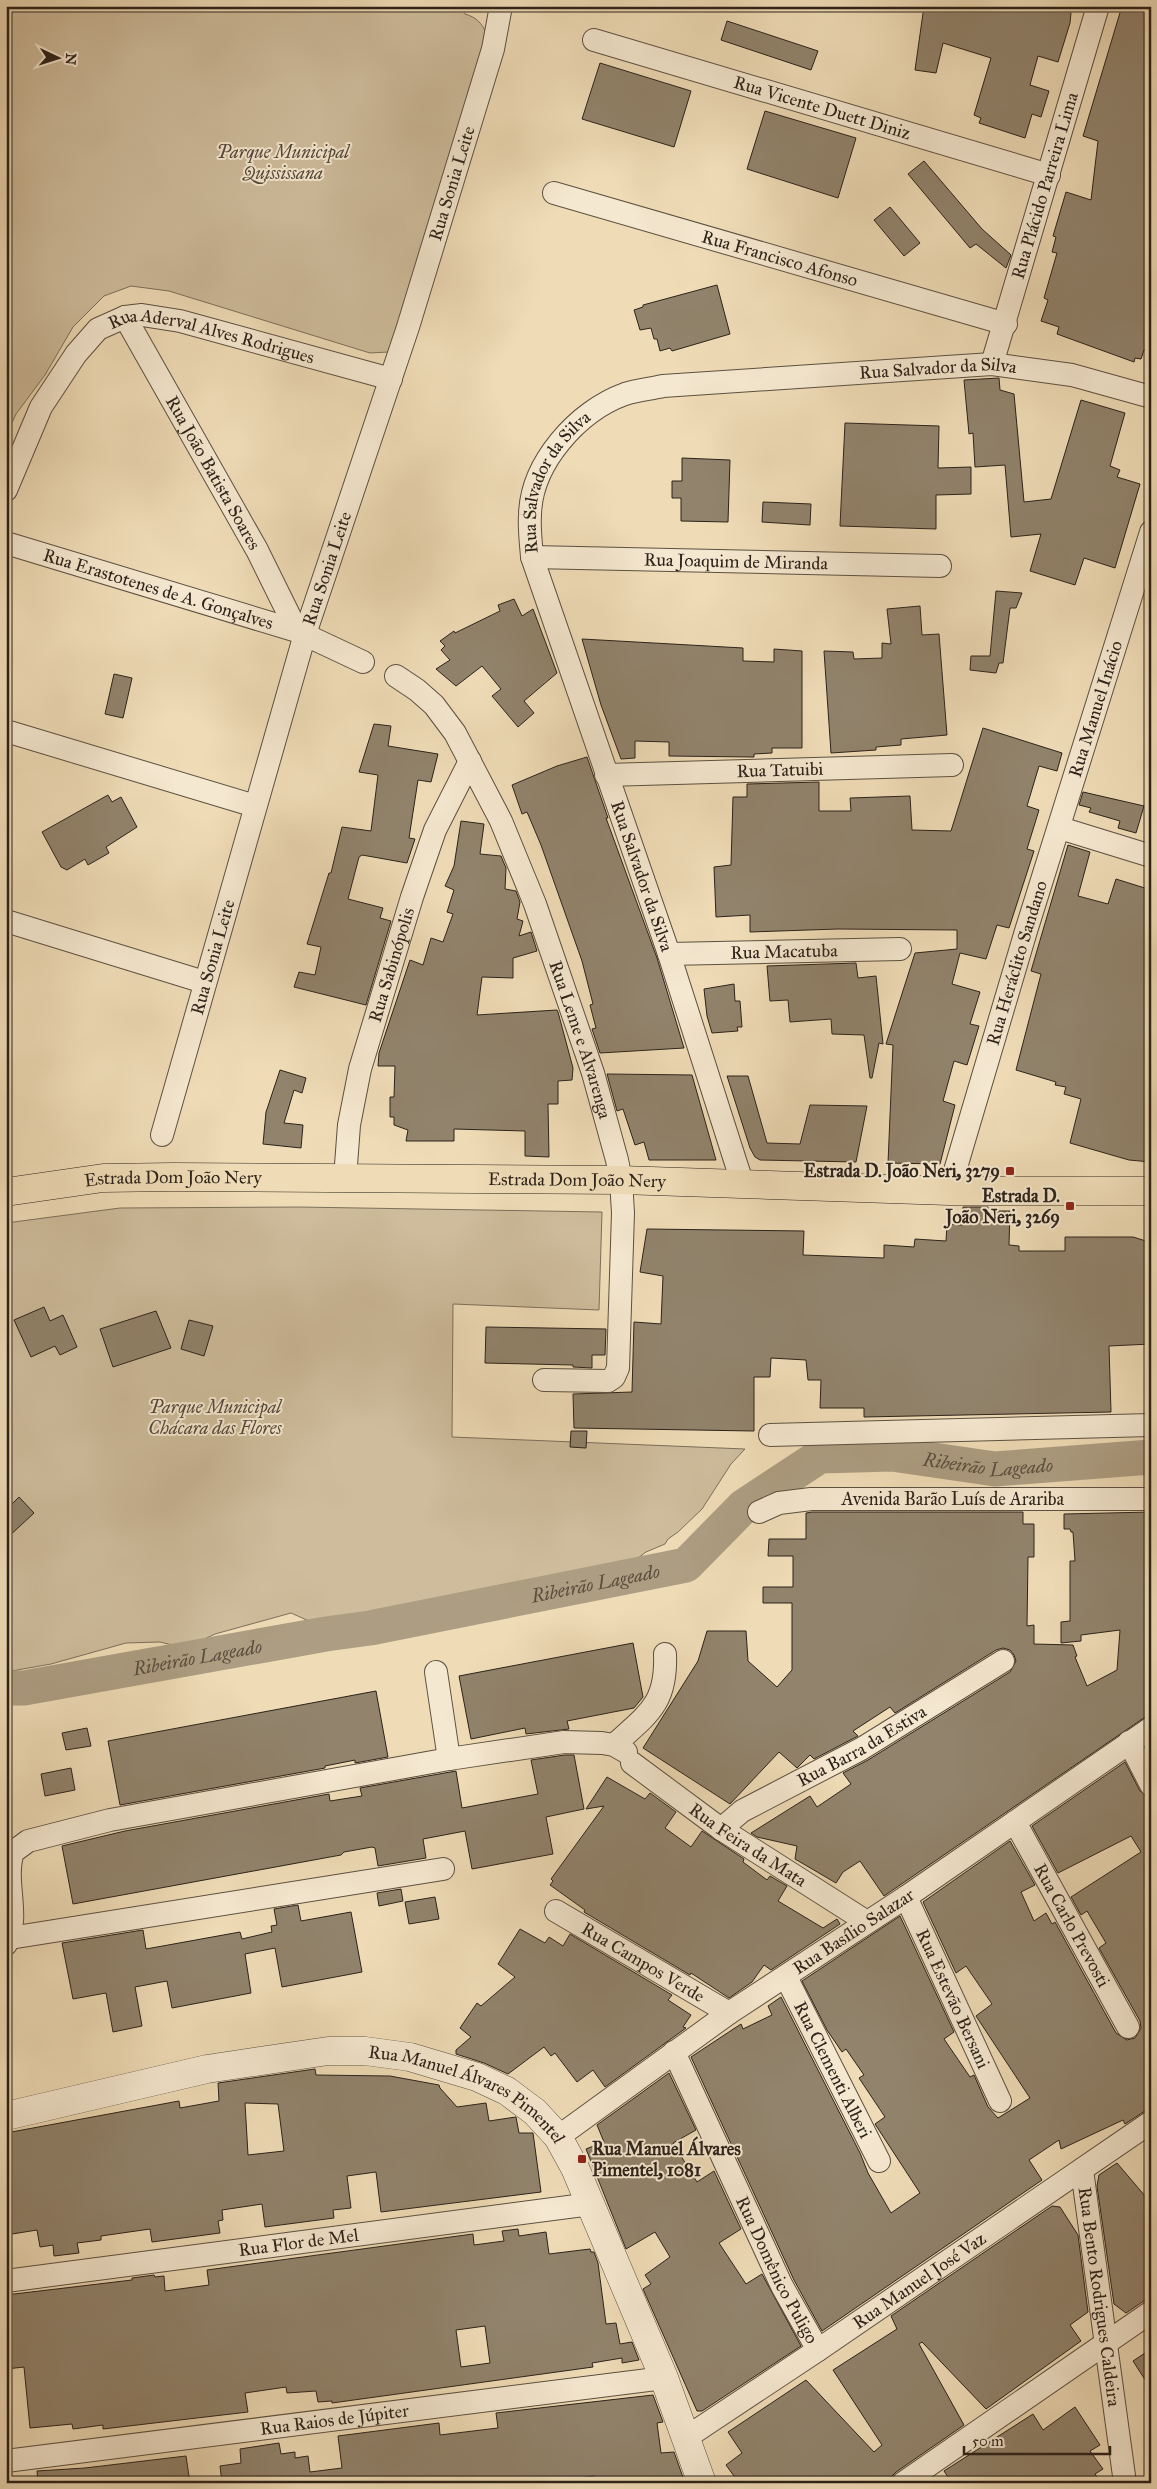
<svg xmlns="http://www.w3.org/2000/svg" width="1157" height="2489" font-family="'IM FELL Great Primer',serif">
	<rect width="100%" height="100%" fill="#efdcb7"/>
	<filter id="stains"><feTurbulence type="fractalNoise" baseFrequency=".004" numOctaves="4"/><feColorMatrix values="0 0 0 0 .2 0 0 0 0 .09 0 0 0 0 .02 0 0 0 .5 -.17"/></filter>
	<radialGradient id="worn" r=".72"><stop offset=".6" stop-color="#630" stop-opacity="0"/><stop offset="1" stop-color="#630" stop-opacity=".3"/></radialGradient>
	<g fill="#cebc9c" stroke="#7d6f5b">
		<path d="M6,6h455l4,8c14,4 19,12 24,26l-65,208 -36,104 -18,1 -201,-62 -38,-5 -27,10 -31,31 -28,48 -29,39 -10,22z"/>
		<path d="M299,1207l303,5 -3,98 -146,-6 -1,133 293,12 -14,15 -29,45 -24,23 -10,7 -3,5 -19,8 -17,13 -49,14 -37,3 -50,10 -11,-1 -24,7 -48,8 -34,20 -33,-1 -18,8 -16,-12 -18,-8 -76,21 -23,11 -16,1 -16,-4 -34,1 -75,21 -45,8v-449l114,-15z"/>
	</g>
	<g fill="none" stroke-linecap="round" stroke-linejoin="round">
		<path stroke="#ad9d82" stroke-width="35" id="s1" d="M6,1688h18l302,-54 44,-6 316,-63 58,-59 76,-50 72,-2 103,15 156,-12"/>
	</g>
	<g fill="#91836c" stroke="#2c221a" fill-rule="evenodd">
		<path d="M924,6h144l3,7 -1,10 -12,39 -20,-6 -8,29 19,6 -8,26 -9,-3 -7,24 -46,-15 2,-5 -7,-3 17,-57 -48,-15 -7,30 -21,-3z"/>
		<path d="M1122,6h19l10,4v210l-6,19 6,1v113l-7,-3 -3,9 -6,-1 -1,4 -77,-28 2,-7 -18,-6 7,-21 -4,-2 13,-45 -5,-1 4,-15 -3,-1 13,-44 25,8 7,-59 -15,-5z"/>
		<path d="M727,21l91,30 -7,19 -90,-30z"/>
		<path d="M600,63l91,28 -17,56 -92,-28z"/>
		<path d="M765,111l91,27 -18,60 -91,-29z"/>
		<path d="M924,161l58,68 29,26 -5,13 -30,-24 -6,4 -62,-74z"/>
		<path d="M890,207l30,36 -16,13 -30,-36z"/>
		<path d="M717,285l13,49 -58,17 -2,-3 -10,3 -3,-12h-3l-3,-11 -11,2 -6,-20 9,-3v-2z"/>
		<path d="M999,378l1,12 14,4 10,108 27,-3 30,-99 44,13 -15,53 10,4 -3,7 23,7 -25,84 -31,-10 -9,27 -45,-14 11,-37 -30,3 -6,-72 -30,2 -2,-34 -4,1 -5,-54z"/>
		<path d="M845,423l94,3 -1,42 33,-1v27l-35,1v34l-96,-3z"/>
		<path d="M682,458l48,2 -2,62 -47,-1v-23h-9v-17h10z"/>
		<path d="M763,502l48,2 -1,21 -48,-3z"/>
		<path d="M996,591l26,2 -6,15h-6l-7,55h-4l-3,10 -26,-3 1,-14h19z"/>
		<path d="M514,599l8,17 11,-7 24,64 -33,28 10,12 -16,14 -26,-31 9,-7 -19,-23 -26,20 -20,-17 14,-9 -9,-10 4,-4 -5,-5 14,-10 1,2 45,-22 -2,-6z"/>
		<path d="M920,606l2,29 17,-1 8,101 -46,4v6l-25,2v3l-45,3 -7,-102 29,1 1,7 28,-1v-15l9,1 -4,-35z"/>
		<path d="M582,639l161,9v13l31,1v-13l28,2v97h-30v5l-18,1v3l-85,-1v-14l-34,-1v17l-14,1 -20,-54z"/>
		<path d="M114,674l18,4 -9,40 -18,-4z"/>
		<path d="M374,724l17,2 -3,20 50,8 -7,28 -13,-2 -9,58 6,1 -8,24 -45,-8 -3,2 -11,42 35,9 -3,10 11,3 -25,84 -72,-18 5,-15 16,3 6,-28 -14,-3 22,-71h2l11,-46 29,4 7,-56 -19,-3z"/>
		<path d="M983,728l79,25 -5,18 -18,-5 -12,40 12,4 -12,39 7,2 -25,77 -12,-3 -11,34 -26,-6 -8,31 28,8 -10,32 9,2 -12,39 -13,-4 -11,40 12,4 -15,59 -52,-1 5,-118 -7,-1 29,-91 42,-4v-19l-119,-1 -88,3v-17l-34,2 -2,-50 17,-2 2,-68h14v-13l72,-2v29h32l-1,-13 60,-2 2,34 39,1z"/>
		<path d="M587,757l21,61h-2l51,140 27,90 -84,5 -8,-24 4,-1 -6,-23 3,-1 -11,-43 -41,-116 -14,-33 -5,2 -10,-29 45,-19z"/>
		<path d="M1083,792l61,14 -8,27 -18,-5 2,-7 -31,-9 2,-4 -12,-3z"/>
		<path d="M108,795l4,7 9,-5 16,30 -31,20 3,6 -21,12 -3,-6 -18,11 -6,-3 -19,-35z"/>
		<path d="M461,821l23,3 -4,30 21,2 5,12 -1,21 11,2 4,11 -3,17 6,2 -4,15 12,-4 6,19 -24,7v20l-31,-1 -5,38 80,-5 1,2 15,56 -1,12 -14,1v23h-10l1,53 -24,-1v-25l-71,-2v12h-48l2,-11 -14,-5v-8h-4v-20h4l1,-31h-17l1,-13 31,-93 13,5 8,-27 12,4 10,-28 -6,-2 7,-22 -9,-4 9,-20z"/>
		<path d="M1068,845l22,7 -12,44 30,8 8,-25 35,11v272l-22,-2 -59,-17 11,-44 -17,-5 2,-7 -11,-2 1,-3 -40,-12 25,-96 -10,-3z"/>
		<path d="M856,963l2,15 18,-2 7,68 -4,-1 -7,35h-2l-6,-43 -32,-1 -1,-15 -41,3 -2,-22 -18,1 -3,-35z"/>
		<path d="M734,984l1,17h5l2,26h-5l1,4 -26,2 -5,-17 -3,-27z"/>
		<path d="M280,1070l26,8 -4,15 -8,-3 -10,33 19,2 -2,23 -38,-4 3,-32z"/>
		<path d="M607,1074l85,1 24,85h-67l-5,-18 -9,3 -12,-36 -6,2z"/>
		<path d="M727,1076h21l19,67 33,1 10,-39 57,1 -11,56 -96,-2 -5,-3 -5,-9z"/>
		<path d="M963,1207h25v4h22l-1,34 10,1v5h46v-14h68l13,4 5,6v97l-42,2 2,66 -247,5v-9h-44l1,-28h-13l-2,-20 -35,-2 -1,19h-16v54l-180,-3 -1,-34 59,-2 2,-70 27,2 2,-48 -23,-4 7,-43 157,2 -1,24 81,3v-13l30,2 1,-8 31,2 1,-17 16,1z"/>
		<path d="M44,1307l6,14 13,-6 14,32 -17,8 -5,-9 -24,11 -17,-37z"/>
		<path d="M156,1311l15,37 -58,19 -13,-38z"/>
		<path d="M189,1320l24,6 -9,30 -23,-7z"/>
		<path d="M486,1327l120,2 -1,26h-13v13l-19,-1v-2l-88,-2z"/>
		<path d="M571,1431h16l-1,17 -16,-1z"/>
		<path d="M19,1497l15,16 -28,26v-29z"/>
		<path d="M812,1512h211v12h11v33h-6l-1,69 7,-1v19l39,1 4,11 -2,1 12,29 30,-16 3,-40 -39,5v6l-20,2v-21l9,-1v-60h5l-2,-29h-2l-1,-3h-6v-15l87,-2v201l-267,183 -24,-35 -17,11 -7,11 -41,-24 2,-13 -40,-9 -6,-4 59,-37 7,11 34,-23 -8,-11 25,-13 142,-88 6,-11 -2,-6 -4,-5 -7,-2 -7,2 -101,63 -5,-6 -37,24 5,5 -44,23 -4,-4 -13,13 -18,-16 -49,52 -87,-56 55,-87 9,-30h39l2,30 29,26 15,-17v-67h-29v-16h30v-31h-25l1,-17h37v-26z"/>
		<path d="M633,1643l10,54 -9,11 -67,13 2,8 -43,5 -1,-6 -54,11 -12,-63z"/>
		<path d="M376,1691l12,66 -33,6v-3l-30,6v2l-205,37 -12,-64z"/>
		<path d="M87,1728l4,18 -25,4 -4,-17z"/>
		<path d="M565,1755h9l10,54 -38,8 7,37 -81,15 -7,-38 -42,8 3,19 -48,8 -3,-18 -3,-1 -28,5 -3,3 -268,49 -11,-58 63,-15 204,-37 1,7 32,-5 -2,-8 96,-17 6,37 76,-14 -7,-34z"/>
		<path d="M1125,1762l15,29 11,7v309l-26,17 -2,-4 -62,29 -2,-9 -30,20 13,20 -220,151 -28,-51 -103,-223 50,-33 2,5 29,-14 -4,-9 13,-9 79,156 8,20 23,40 29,-20 -45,-69 10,-7 -26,-39 5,-3 -18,-26 -4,3 -15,-22 -25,-49 98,-65 54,116 -10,7 26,38 4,-2 14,32 10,11 32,-20 -54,-82 16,-12 -26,-38 -10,7 -33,-71 87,-61 25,44 -14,7 13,29 12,-8 6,11 3,-2 61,111 11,7 8,-2 6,-10 -1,-7 -41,-73 7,-5 -19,-32 -6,4 -10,-18 70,-45 -10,-16 -73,37 -26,-47z"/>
		<path d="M71,1768l4,22 -30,6 -4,-22z"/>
		<path d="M607,1777l38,22 5,-6 26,19 -11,16 26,19 11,-16 42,28 -1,3 24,18 3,-4 17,10 -9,15 45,27 14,-9 3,5 -69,46 -7,-5 -12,17 -23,16 -38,-25 -1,2 -106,-63 1,-2 -35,-25 3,-4 -2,-2 53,-73 -18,3z"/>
		<path d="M401,1889l2,12 -24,5 -2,-13z"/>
		<path d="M435,1897l4,22 -30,5 -4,-22z"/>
		<path d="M298,1905l3,16 50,-9 11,60 -80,15 -7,-39 -30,6 6,39 -79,15 -5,-27 -32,6 7,39 -29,6 -7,-39 -33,6 -11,-56 81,-13 3,19 94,-17 2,7 30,-7 -1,-6 6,-1 -3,-16z"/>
		<path d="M520,1929l25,14 4,-6 14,9 7,-12 102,61 -4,5 23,15 -8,12 3,1 -81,59 -12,-17 -16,12 -22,-29 -4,3 -7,-9 -36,27 -24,-11 -28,-9v-4l15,-13 -11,-9 17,-25 4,3 34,-29 -17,-13z"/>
		<path d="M315,2069l1,6 74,1 49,9 1,3 17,19 29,-4 3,18 27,-4 3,16h14l8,59 -160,20 -5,-40 -29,4 4,32 -18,2 1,8 -69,9 -3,-23 -40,6 1,10 -5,1 2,12 -68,9 -2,-13 -49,7v4l-24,3 2,10 -25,3 -1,-11 -13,2 -3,-17 -31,5v-102l173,-32 1,7 39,-7 -1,-18zM245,2103l33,1 6,47 -36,4z"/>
		<path d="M669,2073l27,57 -23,13 24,39 17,-11 27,58 -22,14 27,41 16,-10 39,72 -99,65h-5l-54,-122 8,-5 -6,-9 25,-18 -15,-25 -29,17 -40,-100 18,-7 -7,-17z"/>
		<path d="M1117,2163l34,40v93l-25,17 -12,-9 -17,-118 2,-11z"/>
		<path d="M1052,2206l8,1 18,28 10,77 -18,13 11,16 -95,68 -64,-67 -3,2 45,81 -68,47 -11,11h-146l-13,-18 16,-12 -14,-21 78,-52 68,72 8,-7 -49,-75 64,-41 -6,-13z"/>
		<path d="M518,2229l1,7 27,-4 3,22 41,-5 1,3h3l4,11 8,61 10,-1 4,21 12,-2 7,18 -17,3v-5l-30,5 1,4 -261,36v-2l-14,1 -2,-11 -29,2 -1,-6 -41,6 3,19 -145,17v-4l-30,4 -1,-5 -42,4 -6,-61 -18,2v-74l126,-15v-2l22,-3 1,2 9,-1 1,15 44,-6 -2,-15 266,-36 1,11 30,-4 -2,-10zM485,2326l5,37 -29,4 -5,-37z"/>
		<path d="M1151,2349v40l-18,-28z"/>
		<path d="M653,2395l10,27 -6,1 4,30 13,-1 11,31h-90l-1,-7 -30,4 1,3h-343l-2,-17 21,-3 -1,-14 39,-6 2,11 14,-2v6l13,-2 2,16 32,-4 -4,-32 101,-13 1,12 58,-7 -2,-15z"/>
		<path d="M1075,2407l25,38 -10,6 13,18 -8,5 6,9h-149l-8,-12 89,-57 10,16z"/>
		<path d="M186,2456l4,27h-152l-1,-12 48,-3z"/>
	</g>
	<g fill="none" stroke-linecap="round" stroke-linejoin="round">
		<g stroke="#5d5041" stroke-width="24">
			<g id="minor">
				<path id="s2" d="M594,40l455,135"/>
				<path id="s3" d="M554,193l452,131"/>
				<path id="s4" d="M125,317l132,233 40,81"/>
				<path id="s5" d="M992,364l106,-358"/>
				<path id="s6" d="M6,490l35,-83 35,-53 22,-25 27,-12 17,-2 38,6 211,58"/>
				<path id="s7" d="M6,543l291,88 66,31"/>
				<path id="s8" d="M532,557l408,9"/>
				<path id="s9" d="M396,676l21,14 17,15 21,28 46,88 34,83 58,169 24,87 4,20 2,33 -5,155 -4,9 -6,4 -64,-1"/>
				<path d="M6,731l249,75"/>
				<path id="s10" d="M606,775l346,-10"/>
				<path d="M1060,828l91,28"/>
				<path d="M6,921l198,61"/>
				<path id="s11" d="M669,954l231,-5"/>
				<path id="s12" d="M162,1135l143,-501 103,-307 85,-278 8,-43"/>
				<path id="s13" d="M345,1178l4,-53 11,-56 52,-172 23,-67 35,-69"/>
				<path id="s14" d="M742,1182l-73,-228 -137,-397c-1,-14 -3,-28 -2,-42 1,-52 48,-104 95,-121 12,-4 25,-5 38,-8l329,-22 80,11 79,22"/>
				<path id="s15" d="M949,1191l77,-260 125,-399"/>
				<path d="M770,1435l381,-10"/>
				<path id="s16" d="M759,1512l20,-9 32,-4h340"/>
				<path d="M436,1672l13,87"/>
				<path d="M1129,1742l22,43"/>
				<path d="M614,1745c34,-31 53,-41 51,-91"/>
				<path id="s17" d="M632,1763l89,66 146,93"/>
				<path id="s18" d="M1015,1822l113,205"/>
				<path id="s19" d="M721,1829l21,-18 119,-62 142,-88"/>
				<path id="s20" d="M906,1897l94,204"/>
				<path id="s21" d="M556,1911l173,102"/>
				<path d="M10,1938l433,-69"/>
				<path d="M6,1944c15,-28 -3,-63 7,-92l15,-11 82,-21 339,-61 115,-17 38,1 12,2 12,7"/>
				<path id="s22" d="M786,1977l93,184"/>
				<path id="s23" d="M674,2052l108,234 36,64"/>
				<path id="s24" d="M558,2137l171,-124 177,-116 245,-169"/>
				<path id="s25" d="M1082,2170l43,313"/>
				<path id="s26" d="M6,2281l585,-77"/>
				<path id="s27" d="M687,2437l131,-87 333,-228"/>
				<path id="s28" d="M6,2461l658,-83"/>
				<path d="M903,2483l248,-171"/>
			</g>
		</g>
		<g stroke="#5d5041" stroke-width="29">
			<g id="tertiary">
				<path id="s29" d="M6,2116l201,-47 121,-18h37l45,6 67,20 30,14 28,21 23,25 17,31 89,210 38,105"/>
			</g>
		</g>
		<g stroke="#2c221a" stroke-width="29">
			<g id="primary">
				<path id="s30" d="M6,1192l97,-14 70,-1 448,3 328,11h202"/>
			</g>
		</g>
		<use href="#minor" stroke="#f5e8d0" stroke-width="22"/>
		<use href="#tertiary" stroke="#f5e8d0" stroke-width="28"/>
		<use href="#primary" stroke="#efdcb7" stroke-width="28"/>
	</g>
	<g fill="#8f2418" stroke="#f5e8d0" stroke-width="2">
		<rect x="1005" y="1166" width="10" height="10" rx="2.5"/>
		<rect x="1065" y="1201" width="10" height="10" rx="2.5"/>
		<rect x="577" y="2154" width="10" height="10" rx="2.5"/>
	</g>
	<g text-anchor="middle" stroke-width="4" stroke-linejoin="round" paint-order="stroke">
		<g font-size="18" fill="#2c221a" stroke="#f5e8d0">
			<text dy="6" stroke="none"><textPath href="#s2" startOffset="238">Rua Vicente Duett Diniz</textPath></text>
			<text dy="6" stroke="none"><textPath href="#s12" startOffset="995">Rua Sonia Leite</textPath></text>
			<text dy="6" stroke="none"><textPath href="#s5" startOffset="186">Rua Plácido Parreira Lima</textPath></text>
			<text dy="6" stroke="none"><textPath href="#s3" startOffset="235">Rua Francisco Afonso</textPath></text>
			<text dy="6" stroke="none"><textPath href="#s6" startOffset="305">Rua Aderval Alves Rodrigues</textPath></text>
			<text dy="6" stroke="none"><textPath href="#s14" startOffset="1178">Rua Salvador da Silva</textPath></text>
			<text dy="6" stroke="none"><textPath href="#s4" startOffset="179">Rua João Batista Soares</textPath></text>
			<text dy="6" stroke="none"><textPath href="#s14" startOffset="742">Rua Salvador da Silva</textPath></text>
			<text dy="6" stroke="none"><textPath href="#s8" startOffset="204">Rua Joaquim de Miranda</textPath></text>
			<text dy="6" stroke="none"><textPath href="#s12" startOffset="590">Rua Sonia Leite</textPath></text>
			<text dy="6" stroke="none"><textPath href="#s7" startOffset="159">Rua Erastotenes de A. Gonçalves</textPath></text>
			<text dy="6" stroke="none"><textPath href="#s15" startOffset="504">Rua Manuel Inácio</textPath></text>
			<text dy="6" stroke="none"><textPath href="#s10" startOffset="174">Rua Tatuibi</textPath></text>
			<text transform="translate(642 876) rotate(71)" y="6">Rua Salvador da Silva</text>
			<text dy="6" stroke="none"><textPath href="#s11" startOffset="115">Rua Macatuba</textPath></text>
			<text dy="6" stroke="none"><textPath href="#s12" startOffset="185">Rua Sonia Leite</textPath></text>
			<text dy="6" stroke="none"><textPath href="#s15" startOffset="238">Rua Heráclito Sandano</textPath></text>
			<text dy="6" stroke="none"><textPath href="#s13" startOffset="219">Rua Sabinópolis</textPath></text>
			<text dy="6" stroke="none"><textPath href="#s9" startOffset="415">Rua Leme e Alvarenga</textPath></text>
			<text dy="6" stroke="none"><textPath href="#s30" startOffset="168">Estrada Dom João Nery</textPath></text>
			<text dy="6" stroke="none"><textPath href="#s30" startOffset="572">Estrada Dom João Nery</textPath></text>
			<text dy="6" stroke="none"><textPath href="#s16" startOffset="196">Avenida Barão Luís de Arariba</textPath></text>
			<text dy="6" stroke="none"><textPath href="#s19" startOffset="164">Rua Barra da Estiva</textPath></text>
			<text dy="6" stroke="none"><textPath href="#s17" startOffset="142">Rua Feira da Mata</textPath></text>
			<text dy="6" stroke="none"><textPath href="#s18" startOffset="118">Rua Carlo Prevosti</textPath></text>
			<text dy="6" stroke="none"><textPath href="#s24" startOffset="360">Rua Basílio Salazar</textPath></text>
			<text dy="6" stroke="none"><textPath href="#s21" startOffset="101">Rua Campos Verde</textPath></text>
			<text dy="6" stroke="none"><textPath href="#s20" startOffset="112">Rua Estevão Bersani</textPath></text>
			<text dy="6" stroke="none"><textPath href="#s22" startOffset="104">Rua Clementi Alberi</textPath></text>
			<text dy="6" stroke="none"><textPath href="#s29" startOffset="479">Rua Manuel Álvares Pimentel</textPath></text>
			<text dy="6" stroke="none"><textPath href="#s26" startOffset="295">Rua Flor de Mel</textPath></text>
			<text dy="6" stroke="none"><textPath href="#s23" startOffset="241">Rua Domênico Puligo</textPath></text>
			<text dy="6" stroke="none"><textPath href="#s27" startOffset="280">Rua Manuel José Vaz</textPath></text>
			<text dy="6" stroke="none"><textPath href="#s25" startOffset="128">Rua Bento Rodrigues Caldeira</textPath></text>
			<text dy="6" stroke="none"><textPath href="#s28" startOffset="331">Rua Raios de Júpiter</textPath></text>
		</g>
		<g font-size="18" font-style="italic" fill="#54483a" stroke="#f5e8d0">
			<text x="283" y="158">Parque Municipal<tspan x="283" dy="21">Quississana</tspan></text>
			<text x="215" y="1413">Parque Municipal<tspan x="215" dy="21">Chácara das Flores</tspan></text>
		</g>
		<g font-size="18" font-weight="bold" fill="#2c221a" stroke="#f5e8d0" text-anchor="end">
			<text x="1000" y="1177">Estrada D. João Neri, 3279</text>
			<text x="1060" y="1202">Estrada D.<tspan x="1060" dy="21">João Neri, 3269</tspan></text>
			<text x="592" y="2155" text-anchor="start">Rua Manuel Álvares<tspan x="592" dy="21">Pimentel, 1081</tspan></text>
		</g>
		<g font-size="19" font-style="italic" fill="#594d3e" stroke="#f5e8d0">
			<text dy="7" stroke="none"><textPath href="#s1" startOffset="1034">Ribeirão Lageado</textPath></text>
			<text dy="7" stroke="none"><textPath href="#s1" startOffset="599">Ribeirão Lageado</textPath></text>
			<text dy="7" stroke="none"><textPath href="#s1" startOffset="194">Ribeirão Lageado</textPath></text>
		</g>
	</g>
	<rect width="1157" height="2489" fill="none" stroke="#efdcb7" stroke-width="25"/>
	<rect x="8" y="8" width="1142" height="2474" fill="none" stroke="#2c221a" stroke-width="2.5"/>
	<rect x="12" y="12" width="1132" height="2464" fill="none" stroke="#2c221a"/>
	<g transform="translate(58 58) rotate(94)" stroke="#f5e8d0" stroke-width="4" paint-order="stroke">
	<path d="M0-4L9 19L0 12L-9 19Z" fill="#2c221a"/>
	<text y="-8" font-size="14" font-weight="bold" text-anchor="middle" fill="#2c221a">N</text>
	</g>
	<path d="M964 2446v8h146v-8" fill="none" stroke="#2c221a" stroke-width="2.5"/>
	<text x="972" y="2446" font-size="15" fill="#2c221a" stroke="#f5e8d0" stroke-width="4" paint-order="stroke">50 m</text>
	<rect width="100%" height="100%" filter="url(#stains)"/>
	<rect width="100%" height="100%" fill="url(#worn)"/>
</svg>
